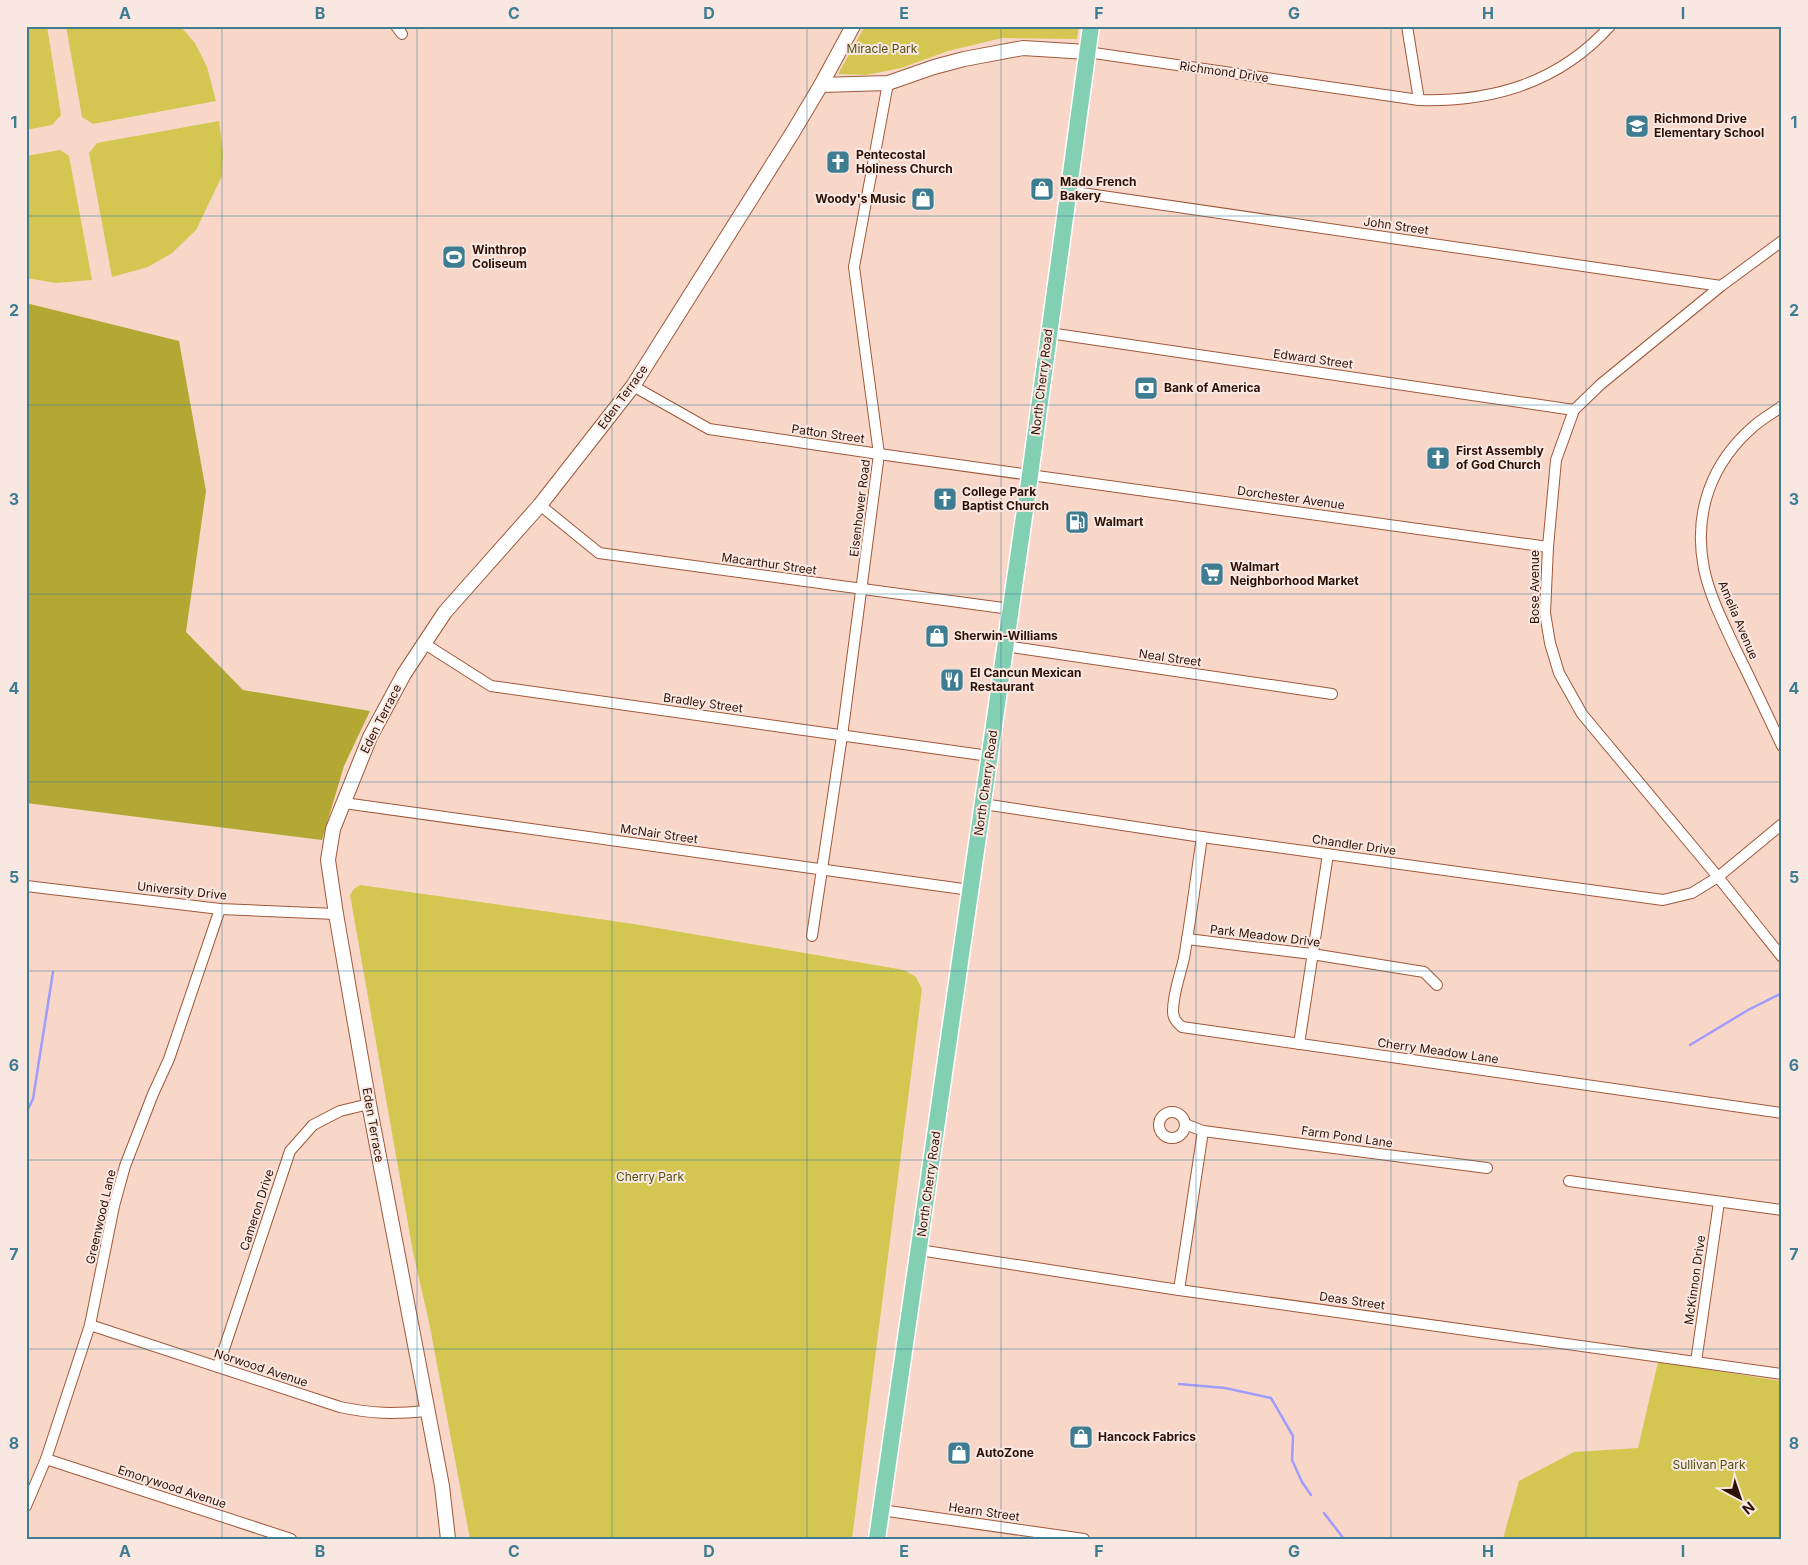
<svg xmlns="http://www.w3.org/2000/svg" width="1808" height="1565" font-family="Inter,sans-serif">
	<rect width="100%" height="100%" fill="#f8d7c9"/>
	<g fill="#d3c751">
		<path d="M26,26h21l14,89 -9,10 -26,5z"/>
		<path d="M66,26h114l15,17 12,24 9,34 -123,23 -11,-7z"/>
		<path d="M865,26h214l-2,13 -75,-1 -54,13 -47,17 -35,7 -28,-1z"/>
		<path d="M219,121l4,31 -1,24 -26,54 -24,23 -24,14 -36,10 -23,-124 8,-10z"/>
		<path d="M60,150l9,6 23,124 -36,3 -30,-5v-122z"/>
		<path d="M360,885l274,39 270,46 12,7 6,12 -70,550h-382l-41,-217 -16,-70 -63,-357 4,-6z"/>
		<path d="M1658,1362l124,19v158h-279l16,-58 55,-29 64,-4z"/>
	</g>
	<path fill="#b4a835" d="M26,303l153,38 27,150 -20,141 57,58 127,21 -26,55 -22,74 -296,-37z"/>
	<g fill="none" stroke-linecap="round" stroke-linejoin="round">
		<g stroke="#9f9dfa" stroke-width="2.5">
			<path d="M1690,1045l58,-35 34,-17"/>
			<path d="M26,1113l7,-14 20,-127"/>
			<path d="M1179,1384l46,4 46,10 22,38 -1,24 10,22 9,13"/>
			<path d="M1324,1513l20,26"/>
		</g>
		<g stroke="#9f5839" stroke-width="12">
			<g id="street">
				<path d="M396,26l6,8"/>
				<path d="M1407,26l12,74"/>
				<path d="M1087,52l332,48c74,2 140,-17 191,-74"/>
				<path d="M1068,191l653,95"/>
				<path d="M1782,241l-61,45 -120,98 -27,26 -18,50 -8,87 -3,66 5,30 9,30 23,41 136,163 64,80"/>
				<path d="M1049,333l525,77"/>
				<path d="M633,386l76,43 170,25 669,93"/>
				<path d="M1782,406c-9,7 -20,13 -28,20 -43,37 -61,87 -50,143 6,28 20,55 32,81 16,32 31,64 46,96"/>
				<path d="M540,505l59,48 411,56"/>
				<path d="M425,644l66,42 498,70"/>
				<path d="M1005,646l327,48"/>
				<path d="M344,803l626,87"/>
				<path d="M983,804l219,33 461,63 29,-7 26,-16 64,-53"/>
				<path d="M1202,837c-6,40 -11,81 -18,121 -4,18 -11,35 -11,53 0,7 3,11 9,16l600,86"/>
				<path d="M26,886l194,23 116,5"/>
				<path d="M812,936l30,-200 37,-282 -25,-187 34,-184"/>
				<path d="M1187,939l125,15 112,18 13,13"/>
				<path d="M1299,1044l29,-190"/>
				<circle cx="1172" cy="1125" r="13"/>
				<path d="M1185,1124l18,7 284,37"/>
				<path d="M1569,1181l213,29"/>
				<path d="M919,1250l260,40 603,84"/>
				<path d="M1179,1290l24,-159"/>
				<path d="M90,1325l250,82c32,7 54,7 87,4"/>
				<path d="M1696,1362l23,-160"/>
				<path d="M218,1367l72,-216 23,-26 27,-14 29,-7"/>
				<path d="M46,1459l245,80"/>
				<path d="M26,1506l20,-47 44,-134 24,-119 11,-40 28,-72 16,-35 51,-150"/>
				<path d="M881,1510l203,29"/>
			</g>
		</g>
		<g stroke="#9f5839" stroke-width="16">
			<g id="secondary">
				<path d="M821,85l67,-2 46,-16 30,-8 59,-11 64,4"/>
				<path d="M448,1539l-6,-53 -8,-42 -65,-340 -33,-190 -8,-54 5,-31 37,-92 34,-63 41,-62 95,-107 93,-119 160,-254 28,-47 32,-59"/>
			</g>
		</g>
		<g stroke="#fff" stroke-width="19">
			<path id="primary" d="M877,1539l153,-1064 61,-449"/>
		</g>
		<use href="#street" stroke="#fff" stroke-width="10"/>
		<use href="#secondary" stroke="#fff" stroke-width="14"/>
		<use href="#primary" stroke="#83cfb3" stroke-width="16"/>
	</g>
	<path fill="none" stroke="#3e7c92" stroke-width="1" stroke-opacity="0.55" d="M222,26v1513M417,26v1513M612,26v1513M807,26v1513M1001,26v1513M1196,26v1513M1391,26v1513M1586,26v1513M26,216h1756M26,405h1756M26,594h1756M26,782h1756M26,971h1756M26,1160h1756M26,1349h1756"/>
	<defs>
		<g id="school-square" transform="scale(1.25)"><rect x="-9" y="-9" width="18" height="18" rx="4" fill="#3e7c92" stroke="#f9e8e1"/><path d="M0-5L7-2L0 1L-7-2ZM-4 1L0 2.5L4 1V4Q0 6-4 4Z" fill="#fff"/></g>
		<g id="church-square" transform="scale(1.25)"><rect x="-9" y="-9" width="18" height="18" rx="4" fill="#3e7c92" stroke="#f9e8e1"/><path d="M-1.2-6h2.4v3.5h3.3v2.4h-3.3V6h-2.4V-.1h-3.3v-2.4h3.3Z" fill="#fff"/></g>
		<g id="shop-square" transform="scale(1.25)"><rect x="-9" y="-9" width="18" height="18" rx="4" fill="#3e7c92" stroke="#f9e8e1"/><path d="M-5-2.5h2.3a2.7 3.5 0 0 1 5.4 0H5L5.5 6h-11ZM-1.5-2.5h3a1.5 2.3 0 0 0-3 0Z" fill="#fff"/></g>
		<g id="stadium-square" transform="scale(1.25)"><rect x="-9" y="-9" width="18" height="18" rx="4" fill="#3e7c92" stroke="#f9e8e1"/><path d="M0-5a6.5 5 0 1 0 0 10a6.5 5 0 1 0 0-10ZM-3.5-1.8h7v3.6h-7Z" fill="#fff"/></g>
		<g id="bank-square" transform="scale(1.25)"><rect x="-9" y="-9" width="18" height="18" rx="4" fill="#3e7c92" stroke="#f9e8e1"/><path d="M-6-4H6V4H-6ZM0-2.3a2.3 2.3 0 1 0 0 4.6a2.3 2.3 0 1 0 0-4.6Z" fill="#fff"/></g>
		<g id="fuel-square" transform="scale(1.25)"><rect x="-9" y="-9" width="18" height="18" rx="4" fill="#3e7c92" stroke="#f9e8e1"/><path d="M-5.5-6h7V0h2V4h1.3V-2.5L3-4.5l.8-.8L6-3V5H2.5V1h-1V6h-7ZM-4.2-4.7v3.2H.2V-4.7Z" fill="#fff"/></g>
		<g id="supermarket-square" transform="scale(1.25)"><rect x="-9" y="-9" width="18" height="18" rx="4" fill="#3e7c92" stroke="#f9e8e1"/><path d="M-6-5.5h2.5l.6 2H6L4.5 2H-2.5L-4.4-4H-6ZM-1.5 3.2a1.3 1.3 0 1 0 .1 0ZM3 3.2a1.3 1.3 0 1 0 .1 0Z" fill="#fff"/></g>
		<g id="restaurant-square" transform="scale(1.25)"><rect x="-9" y="-9" width="18" height="18" rx="4" fill="#3e7c92" stroke="#f9e8e1"/><path d="M-5-6h1v4h1v-4h1v4h1v-4h1v5L-1.5 .5V6h-2V.5L-5-1ZM5-6V6H3V1.5H1.5Q1.5-4 5-6Z" fill="#fff"/></g>
	</defs>
	<g fill-rule="evenodd">
		<use href="#school-square" x="1637" y="126"/>
		<use href="#church-square" x="838" y="162"/>
		<use href="#shop-square" x="1042" y="189"/>
		<use href="#shop-square" x="923" y="199"/>
		<use href="#stadium-square" x="454" y="257"/>
		<use href="#bank-square" x="1146" y="388"/>
		<use href="#church-square" x="1438" y="458"/>
		<use href="#church-square" x="945" y="499"/>
		<use href="#fuel-square" x="1077" y="522"/>
		<use href="#supermarket-square" x="1212" y="574"/>
		<use href="#shop-square" x="937" y="636"/>
		<use href="#restaurant-square" x="952" y="680"/>
		<use href="#shop-square" x="1081" y="1437"/>
		<use href="#shop-square" x="959" y="1453"/>
	</g>
	<g text-anchor="middle" stroke-width="4" stroke-linejoin="round" paint-order="stroke">
		<g font-size="12" fill="#554f13" stroke="#f9e8e1">
			<text x="882" y="53">Miracle Park</text>
			<text x="650" y="1181">Cherry Park</text>
			<text x="1709" y="1469">Sullivan Park</text>
		</g>
		<g font-size="12" fill="#2e1105" stroke="#f9e8e1">
			<text transform="translate(1224 72) rotate(8)" y="4">Richmond Drive</text>
			<text transform="translate(1396 226) rotate(8)" y="4">John Street</text>
			<text transform="translate(1313 359) rotate(8)" y="4">Edward Street</text>
			<text transform="translate(1042 382) rotate(-83)" y="4">North Cherry Road</text>
			<text transform="translate(623 397) rotate(-54)" y="4">Eden Terrace</text>
			<text transform="translate(828 434) rotate(8)" y="4">Patton Street</text>
			<text transform="translate(1291 498) rotate(8)" y="4">Dorchester Avenue</text>
			<text transform="translate(860 508) rotate(-83)" y="4">Eisenhower Road</text>
			<text transform="translate(769 564) rotate(8)" y="4">Macarthur Street</text>
			<text transform="translate(1535 587) rotate(-90)" y="4">Bose Avenue</text>
			<text transform="translate(1738 620) rotate(67)" y="4">Amelia Avenue</text>
			<text transform="translate(1170 658) rotate(8)" y="4">Neal Street</text>
			<text transform="translate(703 703) rotate(8)" y="4">Bradley Street</text>
			<text transform="translate(381 719) rotate(-63)" y="4">Eden Terrace</text>
			<text transform="translate(986 783) rotate(-82)" y="4">North Cherry Road</text>
			<text transform="translate(659 834) rotate(8)" y="4">McNair Street</text>
			<text transform="translate(1354 845) rotate(8)" y="4">Chandler Drive</text>
			<text transform="translate(182 891) rotate(6)" y="4">University Drive</text>
			<text transform="translate(1265 936) rotate(7)" y="4">Park Meadow Drive</text>
			<text transform="translate(1438 1051) rotate(8)" y="4">Cherry Meadow Lane</text>
			<text transform="translate(373 1125) rotate(80)" y="4">Eden Terrace</text>
			<text transform="translate(1347 1137) rotate(8)" y="4">Farm Pond Lane</text>
			<text transform="translate(929 1184) rotate(-82)" y="4">North Cherry Road</text>
			<text transform="translate(257 1210) rotate(-72)" y="4">Cameron Drive</text>
			<text transform="translate(101 1217) rotate(-77)" y="4">Greenwood Lane</text>
			<text transform="translate(1695 1280) rotate(-82)" y="4">McKinnon Drive</text>
			<text transform="translate(1352 1301) rotate(8)" y="4">Deas Street</text>
			<text transform="translate(261 1368) rotate(18)" y="4">Norwood Avenue</text>
			<text transform="translate(172 1487) rotate(18)" y="4">Emorywood Avenue</text>
			<text transform="translate(984 1512) rotate(8)" y="4">Hearn Street</text>
		</g>
		<g font-size="12" font-weight="bold" fill="#2e1105" stroke="#f9e8e1" text-anchor="start">
			<text x="1654" y="123">Richmond Drive<tspan x="1654" dy="14">Elementary School</tspan></text>
			<text x="856" y="159">Pentecostal<tspan x="856" dy="14">Holiness Church</tspan></text>
			<text x="1060" y="186">Mado French<tspan x="1060" dy="14">Bakery</tspan></text>
			<text x="906" y="203" text-anchor="end">Woody's Music</text>
			<text x="472" y="254">Winthrop<tspan x="472" dy="14">Coliseum</tspan></text>
			<text x="1164" y="392">Bank of America</text>
			<text x="1456" y="455">First Assembly<tspan x="1456" dy="14">of God Church</tspan></text>
			<text x="962" y="496">College Park<tspan x="962" dy="14">Baptist Church</tspan></text>
			<text x="1094" y="526">Walmart</text>
			<text x="1230" y="571">Walmart<tspan x="1230" dy="14">Neighborhood Market</tspan></text>
			<text x="954" y="640">Sherwin-Williams</text>
			<text x="970" y="677">El Cancun Mexican<tspan x="970" dy="14">Restaurant</tspan></text>
			<text x="1098" y="1441">Hancock Fabrics</text>
			<text x="976" y="1457">AutoZone</text>
		</g>
	</g>
	<rect width="1808" height="1565" fill="none" stroke="#f9e8e1" stroke-width="55"/>
	<g transform="translate(1740 1498) rotate(140)" stroke="#f9e8e1" stroke-width="4" paint-order="stroke">
	<path d="M0-4L9 19L0 12L-9 19Z" fill="#2e1105"/>
	<text y="-8" font-size="14" font-weight="bold" text-anchor="middle" fill="#2e1105">N</text>
	</g>
	<rect x="28" y="28" width="1752" height="1510" fill="none" stroke="#3e7c92" stroke-width="2"/>
	<g font-size="16" text-anchor="middle" font-weight="bold" fill="#3e7c92">
		<text x="125" y="19">A</text>
		<text x="320" y="19">B</text>
		<text x="514" y="19">C</text>
		<text x="709" y="19">D</text>
		<text x="904" y="19">E</text>
		<text x="1099" y="19">F</text>
		<text x="1294" y="19">G</text>
		<text x="1488" y="19">H</text>
		<text x="1683" y="19">I</text>
		<text x="14" y="128">1</text>
		<text x="1794" y="128">1</text>
		<text x="14" y="316">2</text>
		<text x="1794" y="316">2</text>
		<text x="14" y="505">3</text>
		<text x="1794" y="505">3</text>
		<text x="14" y="694">4</text>
		<text x="1794" y="694">4</text>
		<text x="14" y="883">5</text>
		<text x="1794" y="883">5</text>
		<text x="14" y="1071">6</text>
		<text x="1794" y="1071">6</text>
		<text x="14" y="1260">7</text>
		<text x="1794" y="1260">7</text>
		<text x="14" y="1449">8</text>
		<text x="1794" y="1449">8</text>
		<text x="125" y="1557">A</text>
		<text x="320" y="1557">B</text>
		<text x="514" y="1557">C</text>
		<text x="709" y="1557">D</text>
		<text x="904" y="1557">E</text>
		<text x="1099" y="1557">F</text>
		<text x="1294" y="1557">G</text>
		<text x="1488" y="1557">H</text>
		<text x="1683" y="1557">I</text>
	</g>
</svg>
